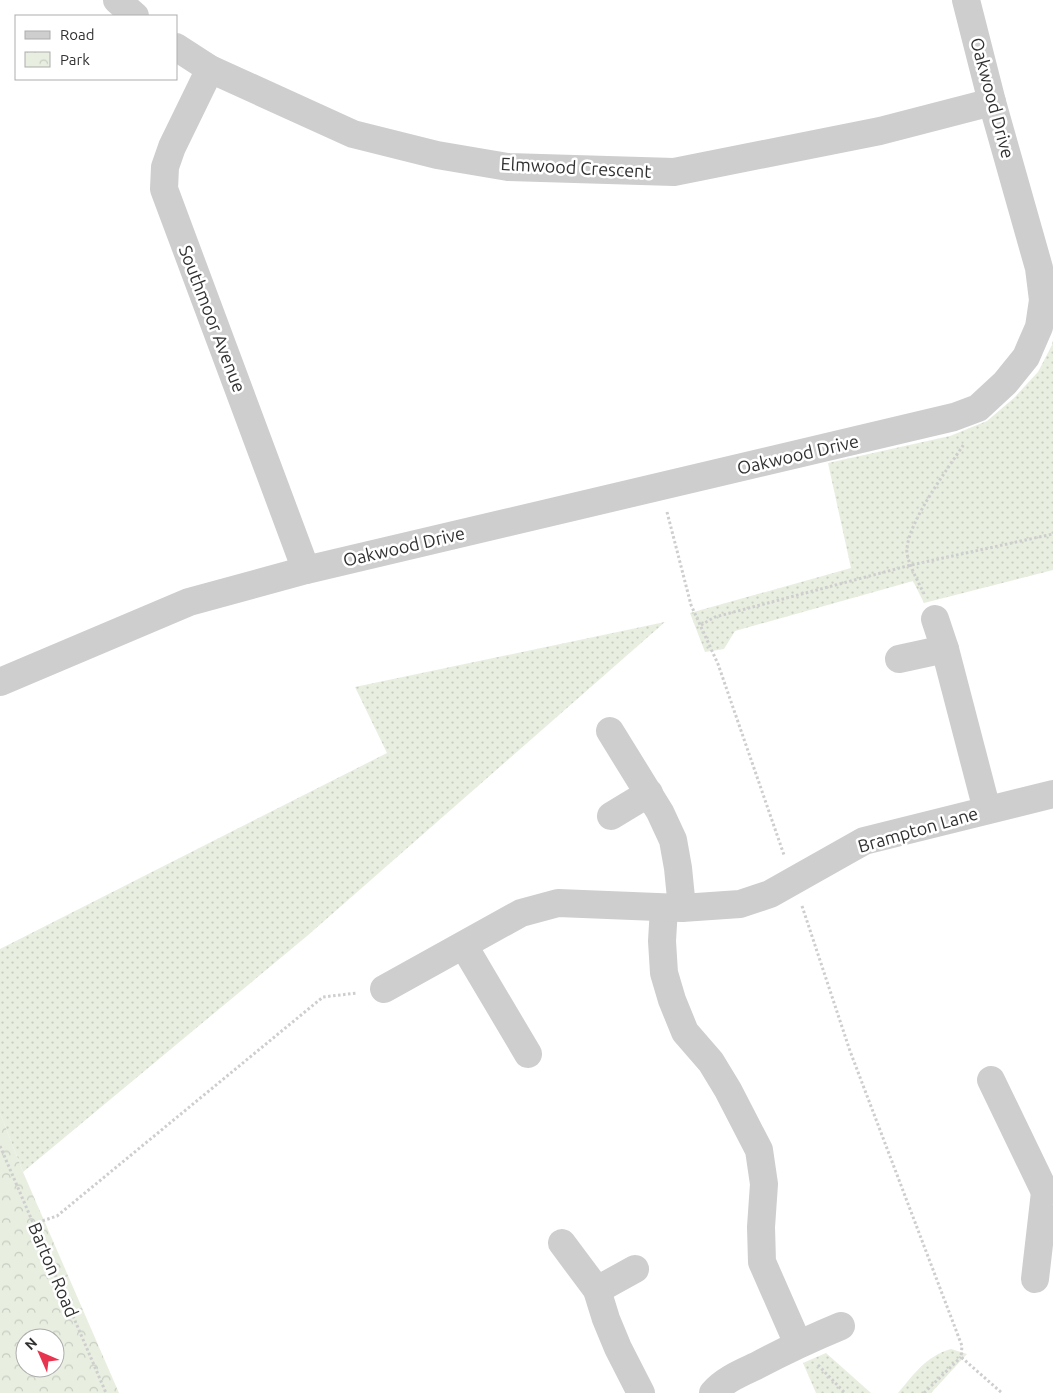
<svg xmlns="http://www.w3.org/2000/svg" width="1053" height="1393" font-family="Ubuntu,sans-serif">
	<defs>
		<pattern id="grass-dots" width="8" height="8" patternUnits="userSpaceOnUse" patternTransform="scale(1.25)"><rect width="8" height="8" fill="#e8eee0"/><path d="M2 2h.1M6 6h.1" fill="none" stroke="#c7cdc1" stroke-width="1.8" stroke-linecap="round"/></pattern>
		<pattern id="park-crowns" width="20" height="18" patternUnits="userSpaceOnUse" patternTransform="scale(1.25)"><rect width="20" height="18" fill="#e8eee0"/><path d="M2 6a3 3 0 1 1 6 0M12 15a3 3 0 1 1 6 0" fill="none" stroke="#c7cdc1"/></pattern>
	</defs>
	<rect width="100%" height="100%" fill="#fff"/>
	<g fill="url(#grass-dots)">
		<path d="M1053,340v230l-129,33 -11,-22 -178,50 -11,18 -19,3 -15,-39 161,-45 -23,-105 122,-27 37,-15 27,-23 24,-26 14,-27z"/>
		<path d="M665,622l-358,314 -284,236 -23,-59v-164l387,-196 -32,-66z"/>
		<path d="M951,1349l16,5 -36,39h-33c17,-20 27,-36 53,-44z"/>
		<path d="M826,1353l45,40h-55l-13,-30z"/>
	</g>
	<path fill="url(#park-crowns)" fill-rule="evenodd" d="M0,1113l23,59 96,221h-119zM25,1338h30v30h-30z"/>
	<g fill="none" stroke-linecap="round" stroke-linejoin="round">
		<g stroke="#cecece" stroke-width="3" stroke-dasharray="2.5 2.5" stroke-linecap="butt">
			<path d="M667,512l24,93 27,59 66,191"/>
			<path d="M924,594c-5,-11 -19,-35 -17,-46 3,-29 40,-78 57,-104"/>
			<path d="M701,625l14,-8 196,-52 142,-31"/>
			<path d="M802,906l48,145 112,295 -1,11 41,36"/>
			<path d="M0,1146l106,247"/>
			<path d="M33,1224l24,-8 266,-219 34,-4"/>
			<path d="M818,1365l27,28"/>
			<path d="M924,1393l37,-36"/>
		</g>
		<g stroke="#cecece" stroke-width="28">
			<path d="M117,0l18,16"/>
			<path d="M176,47l34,22 143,65 84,21 71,12 166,5 206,-41 112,-29"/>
			<path d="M210,69l-38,78 -7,20 -1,22 142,381"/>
			<path d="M935,619l10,30 42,161"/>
			<path d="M899,659l46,-10"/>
			<path d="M0,682l189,-80 117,-32 648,-153 24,-9 27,-25 21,-26 13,-30 4,-27 -4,-32 -47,-166 -26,-102"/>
			<path d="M610,731l50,81 13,28 5,28 4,40"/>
			<path d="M611,816l38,-23"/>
			<path d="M664,908l-2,33 2,32 8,27 13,32 26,30 17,28 31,60 5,34 -3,43 1,35 36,82"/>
			<path d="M464,946l64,108"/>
			<path d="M384,989l137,-76 37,-10 124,5 58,-4 30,-10 94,-53 189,-47"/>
			<path d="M991,1080l54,112"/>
			<path d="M562,1243l35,47 9,29 12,29 23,45"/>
			<path d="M1035,1279l10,-87 8,-2"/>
			<path d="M597,1290l38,-21"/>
			<path d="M713,1393c11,-13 28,-20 43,-27 28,-15 56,-28 85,-40"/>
		</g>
	</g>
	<g text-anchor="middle" stroke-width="5" stroke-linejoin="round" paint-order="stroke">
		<g font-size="18" fill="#313131" stroke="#fff">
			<text transform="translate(992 98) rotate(75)" y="6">Oakwood Drive</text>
			<text transform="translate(576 168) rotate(3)" y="6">Elmwood Crescent</text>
			<text transform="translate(212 319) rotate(69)" y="6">Southmoor Avenue</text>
			<text transform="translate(798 455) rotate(-13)" y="6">Oakwood Drive</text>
			<text transform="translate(404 547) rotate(-13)" y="6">Oakwood Drive</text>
			<text transform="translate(918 830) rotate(-16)" y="6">Brampton Lane</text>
			<text transform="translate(53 1270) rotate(67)" y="6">Barton Road</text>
		</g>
	</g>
	<rect x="15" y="15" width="162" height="65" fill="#ffffff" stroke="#adadad"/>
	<rect x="25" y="31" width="25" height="8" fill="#cecece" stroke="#adadad"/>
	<text x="60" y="40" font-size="15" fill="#313131">Road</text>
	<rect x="25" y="52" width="25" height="15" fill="url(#park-crowns)" stroke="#adadad"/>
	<text x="60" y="65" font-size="15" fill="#313131">Park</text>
	<g transform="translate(40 1353) rotate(315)"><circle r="24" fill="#ffffff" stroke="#adadad"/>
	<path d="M0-4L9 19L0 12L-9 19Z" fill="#e73550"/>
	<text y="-8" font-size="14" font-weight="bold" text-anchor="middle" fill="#313131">N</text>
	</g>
</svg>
